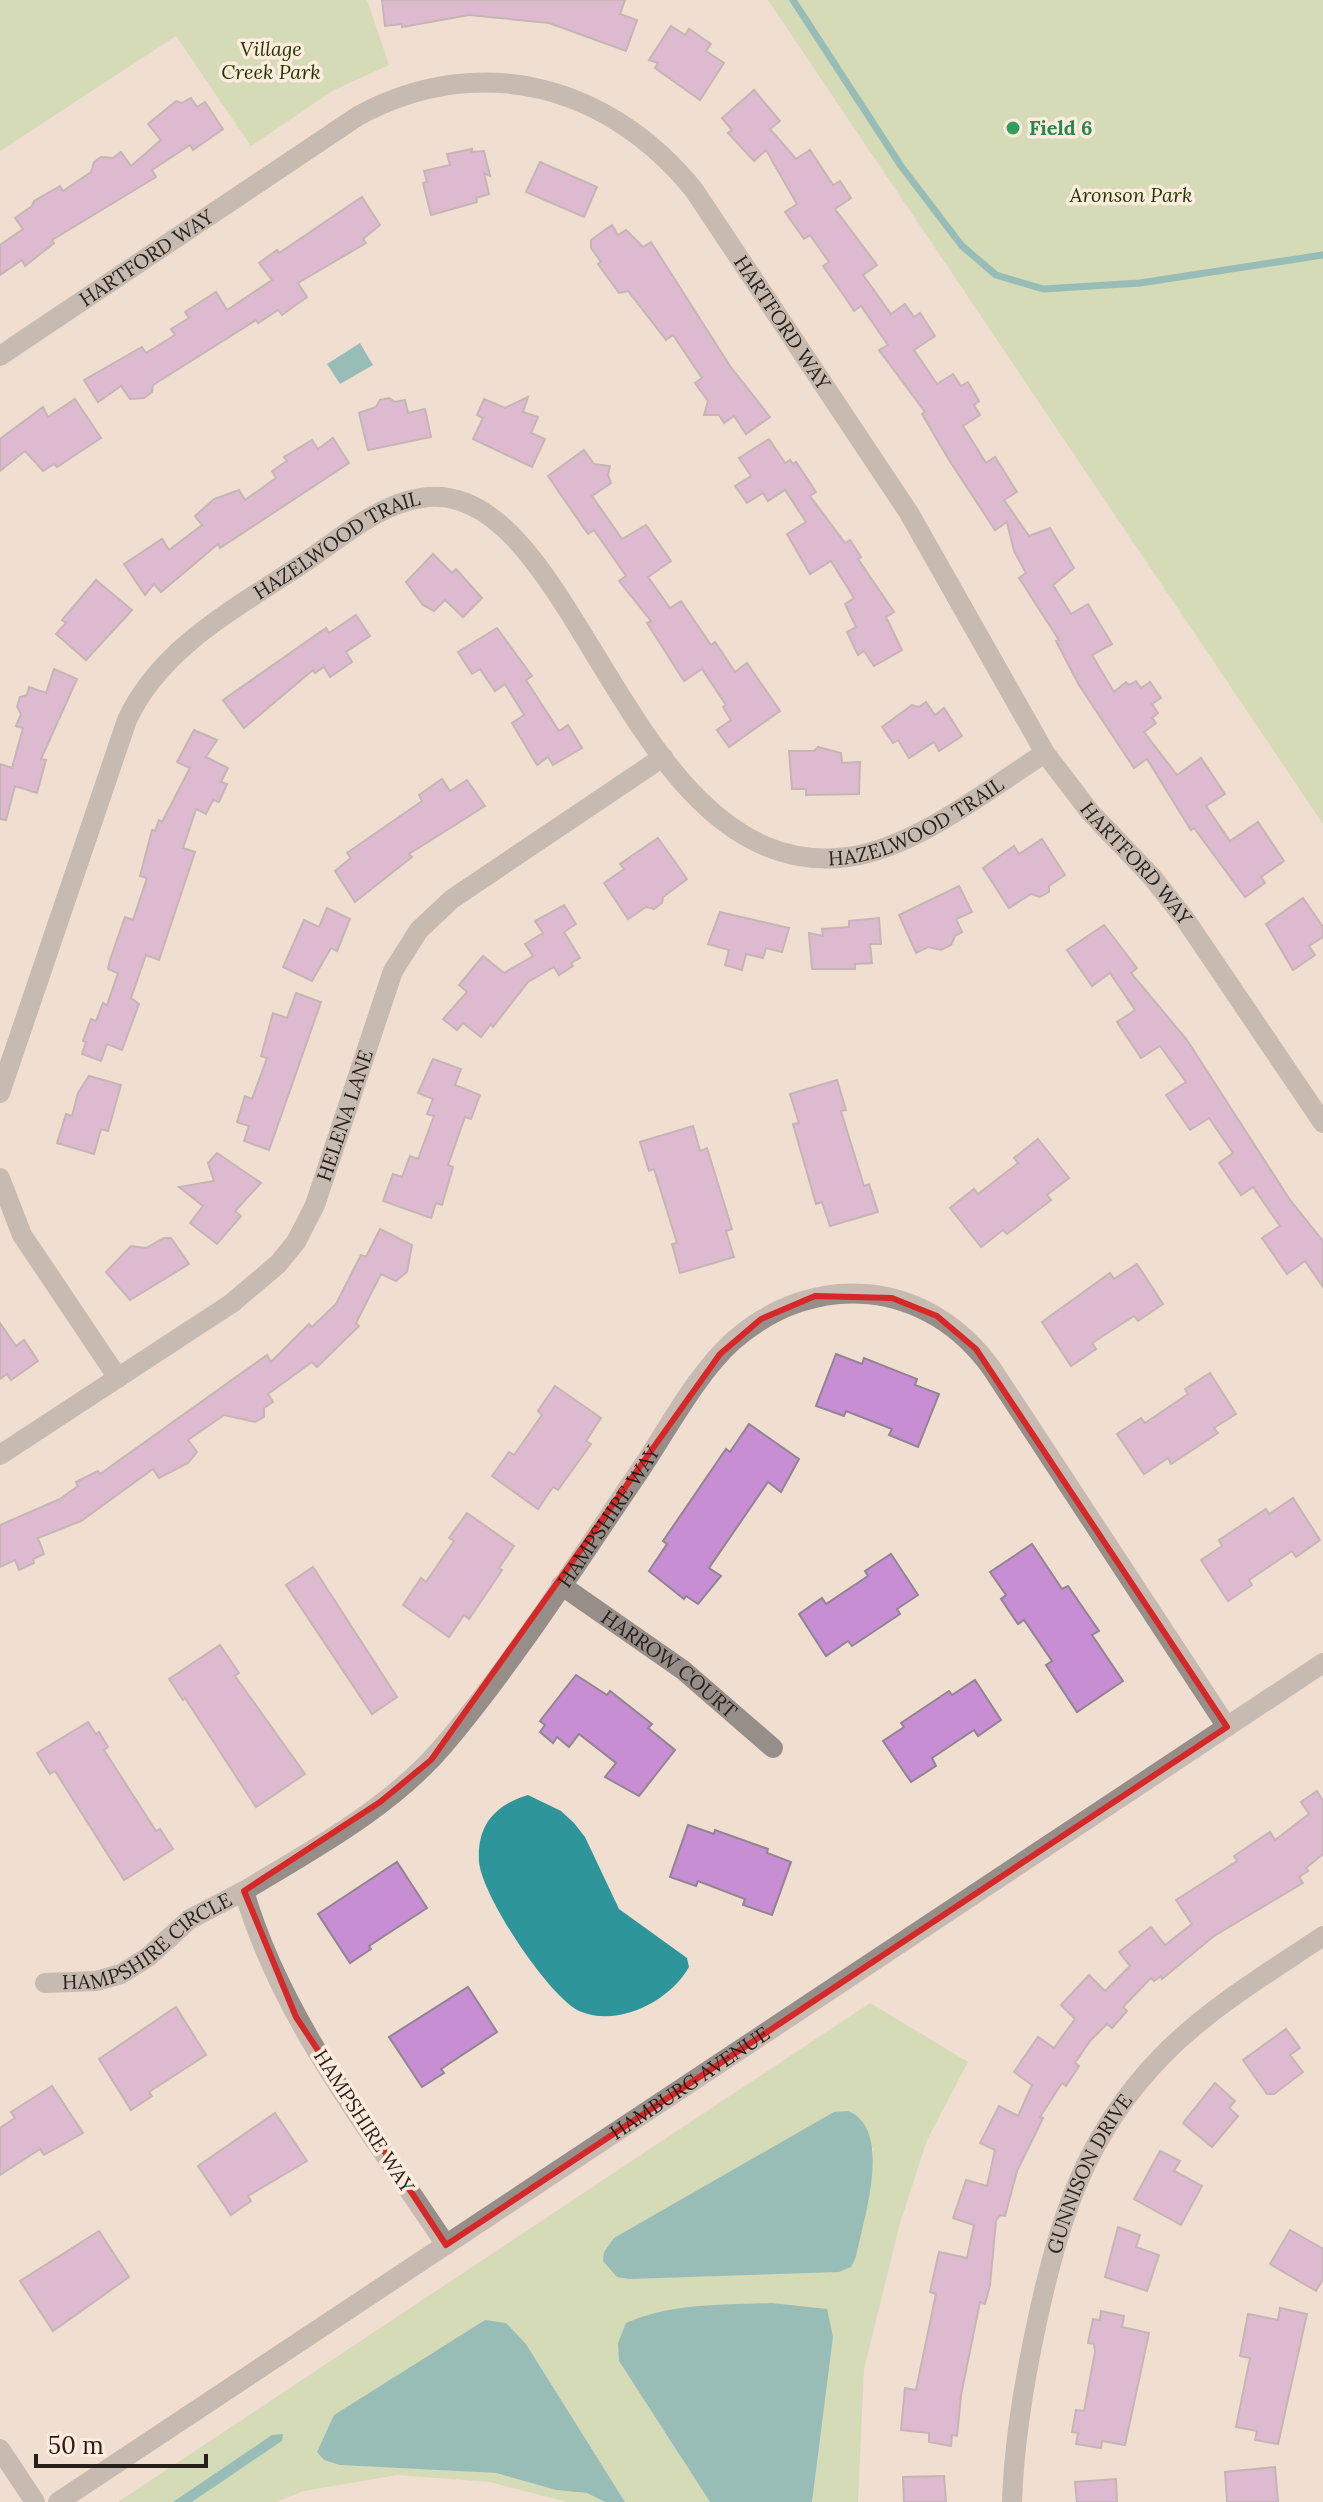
<svg xmlns="http://www.w3.org/2000/svg" width="1323" height="2502" font-family="Lora,serif">
	<rect width="100%" height="100%" fill="#f0ded0"/>
	<g fill="#b4d49a" fill-rule="evenodd">
		<path d="M0,0h367l22,65 -55,25 -83,56 -75,-110 -176,115z"/>
		<path d="M768,0h555v824z"/>
		<path d="M870,2003l98,59 -41,78 -27,83 -36,146 -6,133h-46l21,-165 -214,24 91,141h-85l-99,-158 -41,-24 -151,95 -17,38 23,12 156,8 60,17 31,3 18,9h-38l-77,-20 -93,-7 -93,16 -28,11h-84l90,-61 -26,5 -83,56h-55zM874,2148l-18,109 -5,10 -12,5 -225,-34 32,-18z"/>
	</g>
	<g fill="#2e969a">
		<path d="M360,343l13,22 -33,19 -13,-20z"/>
		<path d="M528,1795l33,16 13,12 11,14 34,72 68,49 2,9c-19,34 -71,61 -110,44 -30,-14 -98,-116 -100,-150 -2,-36 16,-56 49,-66z"/>
		<path d="M848,2111c46,18 15,109 8,146l-5,10 -12,5 -210,7 -12,-2 -14,-16 1,-9 10,-14 220,-126z"/>
		<path d="M772,2303l55,6 6,28 -21,165h-102l-91,-141 -1,-18 8,-20c45,-20 98,-18 146,-20z"/>
		<path d="M485,2320l21,3 20,21 99,158h-20l-18,-9 -31,-3 -60,-17 -156,-8 -16,-5 -7,-8 17,-37z"/>
		<path d="M283,2434l-1,7 -90,61h-19l99,-67z"/>
	</g>
	<g fill="none" stroke-linecap="round" stroke-linejoin="round">
		<path stroke="#2e969a" stroke-width="7" d="M793,0l108,166 61,80 34,29 47,14 97,-6 183,-28"/>
	</g>
	<g fill="#c88ed3" stroke="#918493" stroke-width="2">
		<path d="M382,0h243l-5,14 17,6 -11,31 -77,-28 -80,-8 -67,12v-3l-17,2z"/>
		<path d="M671,26l14,9 4,-6 22,15 -5,7 18,12 -24,37 -45,-32 3,-5 -9,-3z"/>
		<path d="M754,90l26,31 -10,8 26,30 14,-9 23,35 7,-4 11,17 -16,11 42,56 -14,10 28,39 14,-10 9,13 6,-4 15,23 -21,14 23,34 16,-10 8,12 7,-4 11,19 -5,4 6,10 -17,11 23,37 9,-6 22,35 -13,8 25,36 21,-8 24,40 -21,17 18,29 17,-10 24,40 -20,11 22,37 12,-10 3,3 7,-4 5,7 9,-6 11,16 -9,6 6,9 -6,5 4,5 -12,9 33,43 24,-17 24,36 -19,12 24,35 28,-19 26,39 -23,16 4,6 -20,14 -51,-69 -3,2 -44,-71 -13,9 -55,-83 -23,-44 3,-1 -40,-62 7,-5 -12,-22 -7,-29 -12,8 -6,-9 -40,-61 -27,-46 3,-2 -46,-62 9,-5 -27,-39 -7,5 -5,-8 -26,-37 6,-4 -19,-27 -6,4 -19,-27 12,-8 -31,-54 -12,11 -26,-28 4,-3 -10,-12z"/>
		<path d="M191,98l6,9 8,-5 18,27 -30,21 -3,-5 -38,25 4,7 -104,63 2,3 -29,23 -3,-6 -22,15v-30l23,-16 -8,-11 17,-12 2,-5 26,-15 3,5 28,-19 3,-10 7,-5 12,1 8,-6 10,14 30,-26 -13,-16 28,-23 6,2z"/>
		<path d="M472,149v3l12,-1 6,25 -6,-3 5,21 -13,4 1,4 -46,13 -8,-32 4,-1 -3,-11 26,-6 -3,-11z"/>
		<path d="M540,162l57,25 -13,30 -58,-25z"/>
		<path d="M362,197l18,28 -17,14 3,4 -68,40 9,14 -25,18 -4,-5 -20,13 -2,-3 -103,65 -1,7 -8,6 -14,1 -9,-13 -23,16 -14,-22 58,-33 4,6 29,-18 -4,-6 18,-11 -4,-6 31,-20 11,18 45,-30 -13,-17 18,-13 2,3z"/>
		<path d="M612,225l6,10 8,-5 17,17 8,-5 79,124 40,51 -24,17 -12,-18 -10,7 -5,-8h-15l4,-14 -13,-18 7,-5 -29,-43 -7,5 -38,-49 -9,2 -21,-29 3,-2 -10,-14v-8z"/>
		<path d="M528,397l-5,15 15,5 -7,16 14,6 -13,28 -59,-28 10,-21 -6,-3 7,-16 21,9z"/>
		<path d="M389,398l6,4 10,-2 3,13 17,-4 6,28 -63,13 -9,-37 17,-6 4,-7z"/>
		<path d="M75,399l26,39 -44,29 -3,-3 -11,7 -18,-20 -25,20v-32l43,-32 5,10z"/>
		<path d="M333,438l16,25 -129,85 -2,-4 -57,48 -7,-8 -9,11 -21,-31 38,-25 7,11 33,-25 -7,-9 19,-17 25,-9 6,10 31,-22 -4,-7 15,-10 -3,-4 28,-17 6,9z"/>
		<path d="M769,439l16,24 5,-3 3,4 3,-2 20,30 -6,4 35,47 5,-3 11,17 -3,2 36,53 -8,5 16,33 -28,16 -10,-15 -6,4 -11,-23 9,-5 -11,-23 9,-6 -23,-37 -21,13 -23,-40 19,-12 -21,-32 -17,11 -5,-8 -16,10 -12,-17 16,-10 -12,-18z"/>
		<path d="M584,450l10,14 16,2 -2,9 3,8 -19,13 30,43 24,-14 25,36 -23,16 22,31 11,-7 30,44 4,-3 20,30 12,-9 33,48 -51,36 -12,-17 14,-10 -8,-13 3,-2 -24,-36 -18,12 -37,-58 4,-2 -32,-40 7,-5 -32,-46 -6,4 -7,-10 -33,-48z"/>
		<path d="M433,554l19,19 4,-4 26,29 -19,19 -18,-17 -11,11 -11,-6 -17,-23z"/>
		<path d="M96,580l36,30 -46,50 -30,-26 10,-11 -4,-3z"/>
		<path d="M356,615l14,21 -24,16 6,10 -22,15 -6,-10 -9,6 -2,-3 -69,58 -21,-28 103,-72 3,5z"/>
		<path d="M497,628l35,48 -6,4 33,51 9,-6 14,23 -29,17 -5,-8 -11,8 -25,-42 12,-8 -19,-31 -10,7 -15,-22 -8,5 -14,-22z"/>
		<path d="M54,669l23,10 -36,80 5,1 -9,33 -22,-7 -9,34 -6,-1v-55l12,4 11,-40 -7,-2 5,-12 -4,-7 3,-10 7,-2 2,-8 17,6z"/>
		<path d="M926,702l9,13 9,-7 18,28 -23,15 -5,-9 -25,16 -11,-18 -5,3 -11,-16 30,-22 7,2z"/>
		<path d="M194,730l23,10 -11,17 22,11 -7,14 6,2 -8,18 -6,-2 -7,14 -10,-5 -13,39 12,4 -36,108 -13,-5 -15,43 8,6 -17,46 -15,-6 -6,17 -19,-7 4,-12 -3,-1 8,-22 5,2 7,-18 4,2 11,-32 -10,-4 2,-9 15,-43 8,3 14,-42 -7,-2 12,-46 3,1 4,-11 3,2 28,-54 -13,-6z"/>
		<path d="M818,747l23,6 1,10 18,-1 -1,32 -53,1v-6h-14l-3,-38h25z"/>
		<path d="M442,779l8,12 17,-11 18,26 -76,48 3,3 -57,45 -20,-31 16,-13 -4,-5 75,-52 -3,-6z"/>
		<path d="M658,838l29,41 -24,18 -1,6 -8,6 -8,-2 -18,12 -24,-36 20,-14 -4,-5z"/>
		<path d="M1042,839l23,36 -16,11v6l-9,5 -9,-3 -22,14 -26,-40 31,-22 5,8z"/>
		<path d="M959,886l13,26 -16,7 6,13 -7,4 -4,9 -10,5 -13,-3 -12,6 -17,-38z"/>
		<path d="M1303,898l20,29v10l-14,9 6,9 -22,15 -27,-46z"/>
		<path d="M564,905l12,19 -12,8 16,26 -9,5 2,3 -14,9 -5,-8 -26,15 -35,45 -2,-3 -10,13 -18,-14 -6,7 -14,-11 24,-27 -8,-7 24,-29 21,17 29,-17 -8,-12 18,-11 -8,-12z"/>
		<path d="M327,908l23,11 -13,32 -6,-3 -19,33 -29,-14 21,-47 15,7z"/>
		<path d="M720,912l69,16 -7,24 -16,-4 -3,10 -17,-4 -4,16 -17,-5 4,-15 -21,-6z"/>
		<path d="M879,918l2,26h-11l2,19 -17,1v5h-43l-3,-36 14,3 -1,-7 27,-2v-6z"/>
		<path d="M1104,925l33,43 -6,5 56,67 103,160 33,41v46l-18,-26 -18,13 -25,-36 18,-12 -27,-39 -12,8 -22,-32 14,-10 -24,-35 -19,12 -24,-35 20,-13 -26,-36 -19,12 -24,-36 18,-12 -25,-37 -18,13 -25,-36z"/>
		<path d="M296,993l25,9 -52,148 -25,-9 5,-15 -12,-4 8,-26 7,3 15,-41 -6,-2 12,-43 14,5z"/>
		<path d="M433,1059l28,10 -6,16 25,10 -9,24 -6,-2 -17,48 5,2 -11,38 -6,-2 -5,15 -48,-17 10,-27 9,3 8,-21 8,3 16,-43 -7,-2 6,-15 -15,-6z"/>
		<path d="M89,1076l32,9 -13,46 -7,-2 -7,25 -37,-11 9,-29 6,2 6,-23z"/>
		<path d="M837,1080l9,30 -5,1 23,75 5,-2 9,28 -48,14 -8,-24 -6,2 -23,-80 6,-1 -9,-29z"/>
		<path d="M693,1126l7,25 7,-3 25,81 -6,2 8,26 -54,16 -8,-29 5,-1 -23,-74 -5,2 -9,-29z"/>
		<path d="M1038,1139l31,39 -22,17 4,5 -44,34 -4,-4 -22,17 -31,-39 24,-19 4,5 40,-31 -4,-5z"/>
		<path d="M217,1153l44,30 -26,28 6,5 -24,28 -27,-21 13,-17 -24,-19 35,-6 -6,-18z"/>
		<path d="M380,1229l32,16 -5,27 -11,9 -15,-7 -25,49 3,3 -42,41 -5,-5 -44,32 5,8 -9,6v9l-9,5 -31,-7 -36,25 9,12 -9,11 -29,15 -6,-9 -72,52 -43,17 6,16 -11,5 1,4 -15,7 -4,-10 -15,7v-42l60,-26 18,-13 -2,-4 22,-11 2,3 167,-119 4,7 38,-38 3,3 24,-23 25,-49 5,2z"/>
		<path d="M164,1238h7l18,26 -59,36 -24,-28 25,-26 15,2z"/>
		<path d="M1137,1264l26,40 -25,17 -4,-5 -42,27 4,6 -25,17 -29,-44 68,-49 4,6z"/>
		<path d="M0,1323l16,23 8,-6 14,21 -27,19 -4,-6 -7,5z"/>
		<path d="M836,1354l26,10 2,-6 53,21 -2,6 24,9 -21,53 -29,-12 3,-6 -46,-18 -2,5 -28,-10z"/>
		<path d="M1210,1373l26,41 -22,14 4,5 -47,31 -3,-6 -24,16 -27,-40 24,-16 4,5 43,-29 -3,-5z"/>
		<path d="M555,1386l46,32 -15,23 5,3 -33,46 -5,-3 -15,22 -46,-33 17,-24 5,3 28,-40 -4,-4z"/>
		<path d="M749,1424l50,35 -18,33 -13,-10 -59,86 12,8 -23,28 -12,-8 -2,3 -35,-28 18,-27 -4,-3 63,-92 4,3z"/>
		<path d="M1293,1498l27,42 -24,17 -4,-6 -43,29 3,5 -24,16 -27,-41 21,-14 -3,-6 47,-31 3,5z"/>
		<path d="M467,1513l47,33 -15,22 3,2 -33,49 -5,-4 -15,22 -46,-32 18,-27 5,4 28,-41 -5,-3z"/>
		<path d="M1032,1544l30,45 6,-3 31,45 -7,4 31,46 -46,31 -31,-47 6,-4 -28,-41 -6,4 -17,-25 5,-4 -16,-23z"/>
		<path d="M891,1554l27,41 -21,14 3,5 -48,32 -4,-5 -22,15 -27,-42 23,-16 4,6 42,-28 -3,-5z"/>
		<path d="M313,1567l84,130 -25,17 -86,-129z"/>
		<path d="M220,1645l19,28 -4,3 70,98 -49,33 -71,-109 -2,2 -14,-21z"/>
		<path d="M576,1675l31,20 3,-4 42,33 -4,4 27,22 -36,46 -34,-19 11,-14 -37,-29 -10,13 -12,-10 -4,6 -13,-11 5,-7 -5,-4z"/>
		<path d="M975,1680l26,40 -23,16 -4,-6 -42,28 4,8 -25,16 -28,-41 21,-14 -3,-4 48,-32 3,4z"/>
		<path d="M88,1722l8,12 3,-2 9,15 -4,3 52,81 4,-2 13,20 -49,31 -69,-109 -5,3 -13,-21z"/>
		<path d="M1317,1791l6,10v53l-17,14 2,3 -9,6 4,6 -89,53 -52,43 -1,-3 -7,5 -3,-3 -28,29 4,4 -15,17 -5,-4 -17,17 -15,22 4,3 -13,20 -4,-3 -22,34 3,1 -26,53 -12,45 -5,-1 -4,6 -6,64 -5,19 -5,-2 -19,93 -4,41 -5,-1 -1,11 -22,-4v-9l-28,-3 4,-42 11,2 20,-96 -6,-2 9,-40 28,6 7,-33 -21,-7 13,-38 21,6 8,-36 -15,-7 19,-37 19,10 14,-31 -18,-13 24,-35 16,11 21,-29 -14,-14 28,-30 16,16 25,-25 -11,-14 32,-25 14,18 27,-21 -16,-24 61,-39 -3,-5 36,-24 5,8 34,-26 -8,-12z"/>
		<path d="M688,1825l26,9 1,-4 53,19 -1,4 24,9 -19,53 -29,-10 2,-6 -47,-18 -2,5 -26,-9z"/>
		<path d="M397,1862l30,46 -58,38 2,3 -21,14 -32,-49z"/>
		<path d="M468,1987l29,45 -56,37 3,4 -22,14 -33,-50z"/>
		<path d="M176,2007l30,48 -57,37 3,4 -21,14 -32,-51z"/>
		<path d="M1286,2029l14,19 -10,7 13,17 -29,22h-7l-24,-34z"/>
		<path d="M1215,2083l20,18 -6,7 9,8 -26,31 -29,-24z"/>
		<path d="M52,2086l31,47 -39,22 -4,-6 -40,26v-47l15,-10 -4,-6z"/>
		<path d="M275,2113l32,48 -59,35 3,5 -20,14 -33,-49z"/>
		<path d="M1160,2151l20,10 -6,10 28,15 -21,39 -47,-26z"/>
		<path d="M1118,2227l22,8 -4,12 23,8 -12,36 -42,-14z"/>
		<path d="M1290,2230l33,19v30l-7,12 -46,-27z"/>
		<path d="M99,2231l30,46 -76,54 -33,-50z"/>
		<path d="M1280,2308l27,6 -29,130 -23,-4 2,-9 -21,-4 14,-69 -10,-2 8,-42 30,6z"/>
		<path d="M1101,2311l23,5 -2,11 27,6 -24,112 -23,-4 -1,7 -25,-4 2,-11 -6,-1 4,-22 8,1 11,-59 -1,-8 -6,-1 5,-24 7,1z"/>
		<path d="M1275,2467l3,35h-51l-2,-30z"/>
		<path d="M944,2476l2,26h-42l-1,-25z"/>
		<path d="M1116,2479l1,23h-40l-2,-20z"/>
	</g>
	<g fill="none" stroke-linecap="round" stroke-linejoin="round">
		<g stroke="#968e89" stroke-width="20">
			<path id="s1" d="M0,356l358,-240c122,-66 251,-31 336,74l215,323 136,240 45,59 62,65 33,42 138,204"/>
			<path id="s2" d="M0,1093l127,-373c35,-75 112,-113 178,-158 36,-24 72,-57 116,-64 157,-26 204,388 427,359 68,-9 140,-68 197,-104"/>
			<path d="M0,1178l22,57 96,143"/>
			<path id="s3" d="M0,1455l232,-152 46,-39 18,-22 19,-37 78,-234 26,-41 33,-31 211,-142"/>
			<path id="s4" d="M561,1585l122,85 90,78"/>
			<path id="s5" d="M45,1983l51,-2 25,-7 27,-17 42,-38 54,-28"/>
			<path id="s6" d="M446,2245c-74,-113 -164,-223 -202,-354 68,-41 148,-84 200,-146 71,-84 135,-185 197,-276 28,-42 55,-94 92,-128 82,-72 195,-62 259,28l235,358"/>
			<path d="M0,2449l35,53"/>
			<path id="s7" d="M58,2502l1265,-839"/>
			<path id="s8" d="M1012,2502c2,-62 12,-120 25,-180 22,-104 49,-188 125,-266 47,-48 106,-83 161,-120"/>
		</g>
	</g>
	<path d="M0 0H1323V2502H0ZM815,1296l77,2 45,18 39,33 251,378 -781,518 -150,-228 -52,-126 136,-89 51,-42 289,-406 41,-35z" fill="#f0ded0" fill-opacity=".55" fill-rule="evenodd"/>
	<path fill="none" stroke="#d62828" stroke-width="6" stroke-linejoin="round" d="M815,1296l77,2 45,18 39,33 251,378 -781,518 -150,-228 -52,-126 136,-89 51,-42 289,-406 41,-35z"/>
	<circle fill="#2e9e5b" stroke="#fdebdd" stroke-width="3" cx="1013" cy="128" r="8"/>
	<g text-anchor="middle" stroke-width="7" stroke-linejoin="round" paint-order="stroke">
		<g font-size="20" font-style="italic" fill="#1e3700" stroke="#fdebdd">
			<text x="271" y="56">Village<tspan x="271" dy="23">Creek Park</tspan></text>
			<text x="1131" y="202">Aronson Park</text>
		</g>
		<g font-size="20" font-weight="bold" fill="#27864d" stroke="#fdebdd" text-anchor="start">
			<text x="1029" y="135">Field 6</text>
		</g>
		<g font-size="20" fill="#261f1a" stroke="#fdebdd">
			<text dy="7" stroke="none"><textPath href="#s1" startOffset="176">HARTFORD WAY</textPath></text>
			<text dy="7" stroke="none"><textPath href="#s1" startOffset="966">HARTFORD WAY</textPath></text>
			<text dy="7" stroke="none"><textPath href="#s2" startOffset="672">HAZELWOOD TRAIL</textPath></text>
			<text dy="7" stroke="none"><textPath href="#s2" startOffset="1438">HAZELWOOD TRAIL</textPath></text>
			<text dy="7" stroke="none"><textPath href="#s1" startOffset="1614">HARTFORD WAY</textPath></text>
			<text dy="7" stroke="none"><textPath href="#s3" startOffset="502">HELENA LANE</textPath></text>
			<text dy="7" stroke="none"><textPath href="#s6" startOffset="940">HAMPSHIRE WAY</textPath></text>
			<text dy="7" stroke="none"><textPath href="#s4" startOffset="134">HARROW COURT</textPath></text>
			<text dy="7" stroke="none"><textPath href="#s5" startOffset="114">HAMPSHIRE CIRCLE</textPath></text>
			<text dy="7" stroke="none"><textPath href="#s7" startOffset="758">HAMBURG AVENUE</textPath></text>
			<text transform="translate(364 2121) rotate(57)" y="7">HAMPSHIRE WAY</text>
			<text dy="7" stroke="none"><textPath href="#s8" startOffset="340">GUNNISON DRIVE</textPath></text>
		</g>
	</g>
	<path d="M36 2454v12h170v-12" fill="none" stroke="#261f1a" stroke-width="4"/>
	<text x="48" y="2454" font-size="24" fill="#261f1a" stroke="#fdebdd" stroke-width="6" paint-order="stroke">50 m</text>
</svg>
